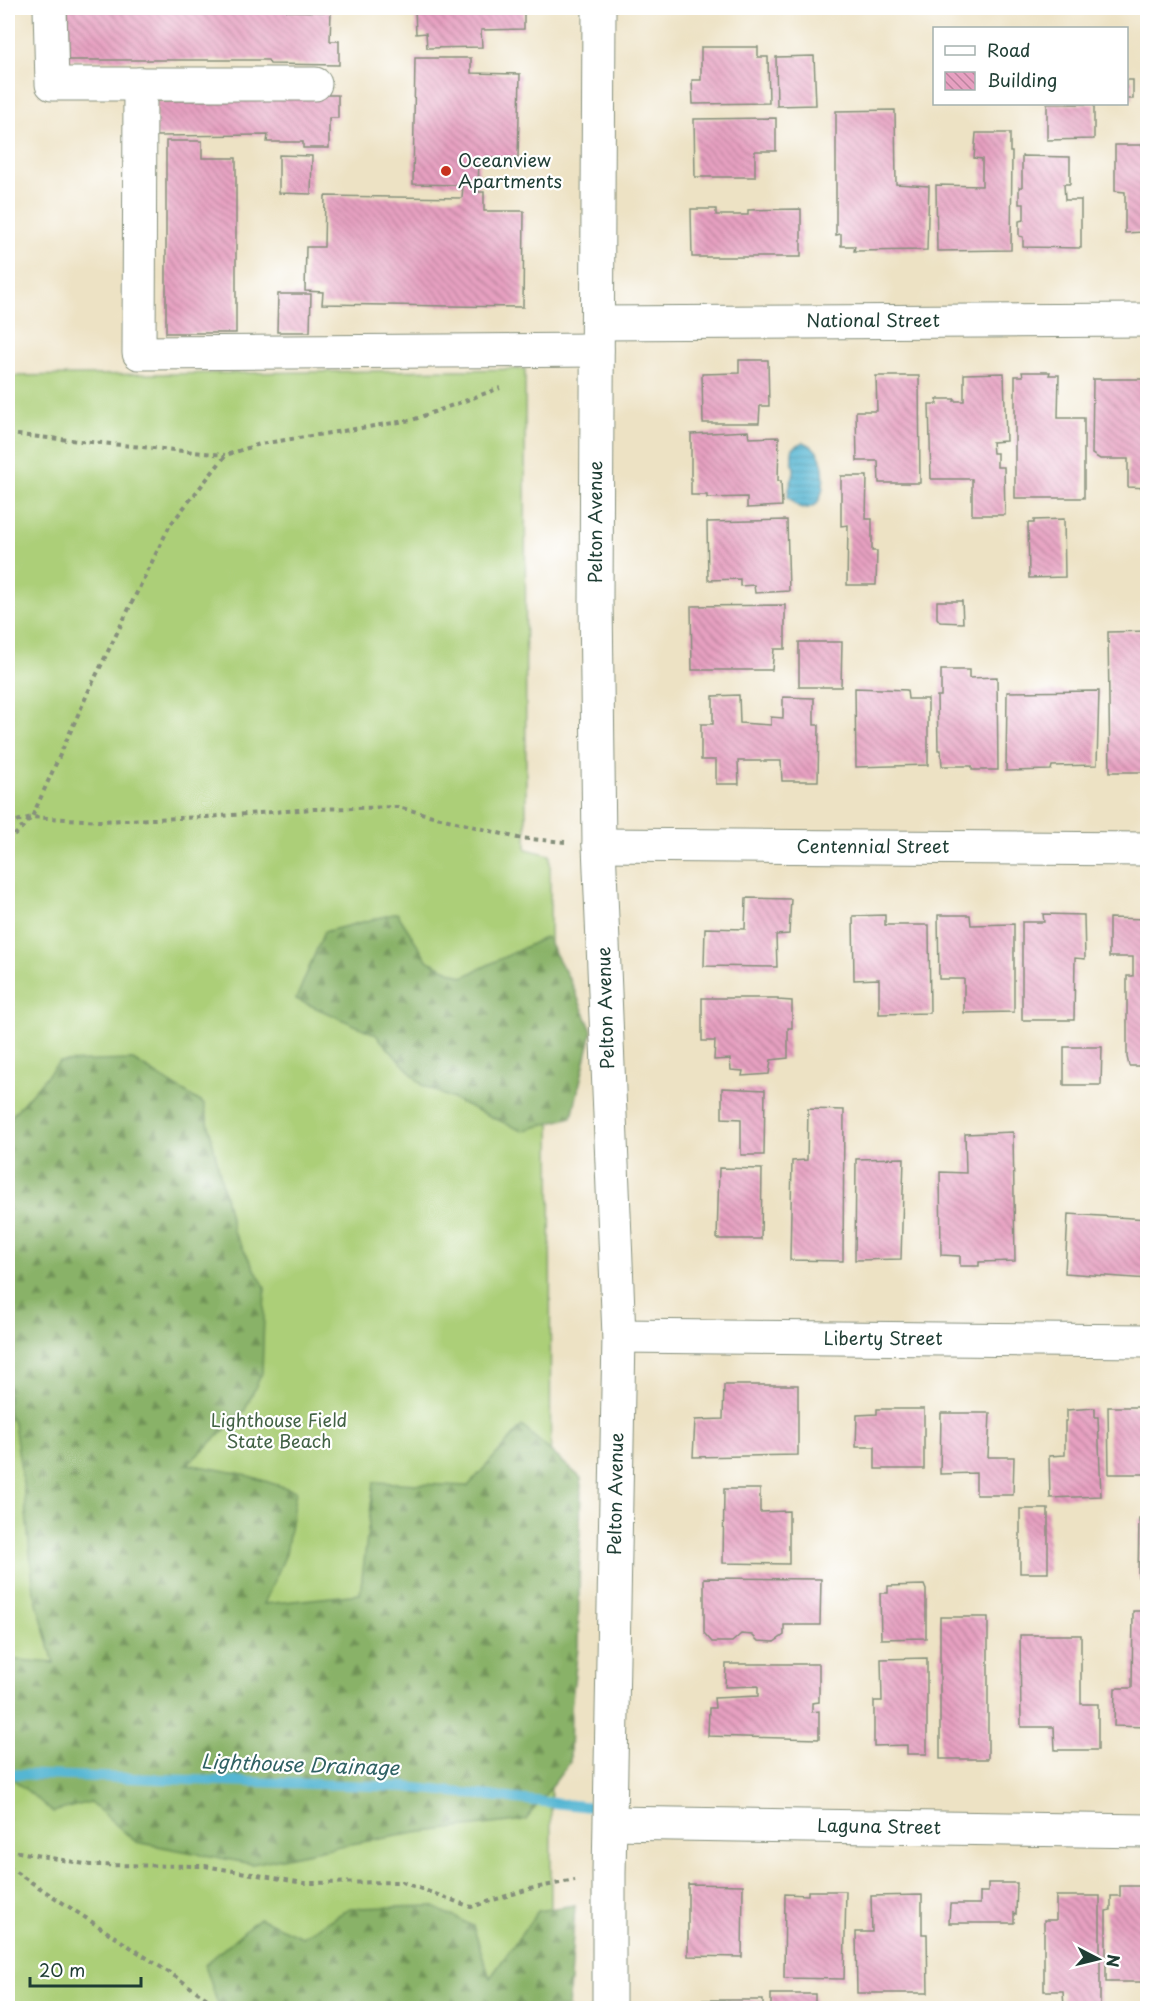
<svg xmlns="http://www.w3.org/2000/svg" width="1155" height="2016" font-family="'Playpen Sans',sans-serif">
	<defs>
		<pattern id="forest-firs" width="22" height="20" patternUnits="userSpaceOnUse" patternTransform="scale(1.5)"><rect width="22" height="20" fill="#89b268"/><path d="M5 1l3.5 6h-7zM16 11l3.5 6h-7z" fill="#6f9256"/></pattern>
		<pattern id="water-rules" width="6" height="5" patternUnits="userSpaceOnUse" patternTransform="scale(1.5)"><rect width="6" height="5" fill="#55b6d3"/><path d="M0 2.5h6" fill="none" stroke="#4695ac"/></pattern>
		<pattern id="building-back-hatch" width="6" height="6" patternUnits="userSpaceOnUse" patternTransform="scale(1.5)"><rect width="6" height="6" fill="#e7a0c1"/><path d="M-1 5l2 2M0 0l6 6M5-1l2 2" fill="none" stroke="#bb849e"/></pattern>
	</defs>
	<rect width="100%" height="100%" fill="#fff"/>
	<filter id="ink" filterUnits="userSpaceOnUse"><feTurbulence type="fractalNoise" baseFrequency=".0167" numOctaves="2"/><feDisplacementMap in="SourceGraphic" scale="12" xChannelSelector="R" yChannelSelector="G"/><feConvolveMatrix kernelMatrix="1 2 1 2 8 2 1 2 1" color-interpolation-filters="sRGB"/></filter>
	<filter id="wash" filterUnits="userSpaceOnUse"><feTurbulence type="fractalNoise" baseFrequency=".008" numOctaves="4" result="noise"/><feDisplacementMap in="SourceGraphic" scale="24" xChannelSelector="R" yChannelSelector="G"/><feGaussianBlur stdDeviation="1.35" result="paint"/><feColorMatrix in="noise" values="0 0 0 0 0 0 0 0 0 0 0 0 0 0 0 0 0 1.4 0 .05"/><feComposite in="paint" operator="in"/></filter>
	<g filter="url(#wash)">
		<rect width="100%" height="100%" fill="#ede2c4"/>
		<path fill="#accf78" stroke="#668656" stroke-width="1.5" d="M525,369l1,480 24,6 1,1153h-543v-1632z"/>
		<g fill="url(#forest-firs)" stroke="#54784e" stroke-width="1.5">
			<path d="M397,913l31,48 35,16 83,-40 25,45 21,49 -20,86 -50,14 -100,-46 -47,-51 -79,-35 28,-67z"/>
			<path d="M133,1060l71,44 29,127 32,56 -3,86 -18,39 -56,52 55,10 53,17 -10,63 -22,50 96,-10 14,-112 94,4 54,-60 59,52 -3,170 -7,60 -1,54 -44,58 -111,13 -70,12 -93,19 -116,-22 -46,-40 -37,10 -45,-37v-116l46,4 -20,-71 -11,-108 -9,-60 -6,-9v-295l51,-58z"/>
			<path d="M575,1905l-7,103h-349l-14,-43 54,-47 43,19 48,-29 82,-2 41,20 17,52 48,-67z"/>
		</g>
		<path fill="url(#water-rules)" stroke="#3a7a84" stroke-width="1.5" d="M803,442c24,7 25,44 14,62l-9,4h-8l-12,-11c0,-9 4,-16 6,-24 1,-9 -5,-15 -1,-25z"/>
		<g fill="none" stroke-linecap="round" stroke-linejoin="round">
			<path stroke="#55b6d3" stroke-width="10" d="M8,1774l398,13 185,20"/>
		</g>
		<g id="blocks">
			<g fill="url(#building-back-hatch)">
				<path d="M67,8h220v3l44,1 -1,29h9v24l-69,-1 -2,-4h-200z"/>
				<path d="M415,8h109v21l-43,1 1,17 -55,1 -1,-15 -10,1z"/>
				<rect x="871" y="8" width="57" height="3"/>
				<path d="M701,47h57v10h10l1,46 -76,1 -1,-24h9z"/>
				<path d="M814,56l2,49 -39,1 -1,-49z"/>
				<path d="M415,58h56v15l49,1 -2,84h-39l-1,34h6v19h40l-1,96 -201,-3 1,-12 -18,-1 1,-44h18l1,-51 137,2 1,-13 -50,-1z"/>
				<rect x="1126" y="80" width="7" height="19"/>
				<path d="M267,95h71v23h-9v30h-26v-6h-36l1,-7 -112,1v-35l111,-1z"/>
				<path d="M1047,104h47v35l-47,1z"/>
				<path d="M895,110l1,74 33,2 -2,64 -73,1 1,-5h-14v-12l-5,1v-124z"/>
				<path d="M776,118v33h-21v26h-60l-1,-58z"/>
				<path d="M976,133h34v19h2l-1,98 -74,1 -1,-66 46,1v-27l-8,-1z"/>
				<path d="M166,141h36v17h34v175h-70z"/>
				<path d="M1115,145h33v104h-3l-1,-17 -19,1v-41l-10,-1z"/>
				<path d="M279,155l33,1 -1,38 -32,-1z"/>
				<path d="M1022,156l48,1v27h-6l1,16h16v48l-58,-1v-10l-4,-1v-15l5,-1v-16h-5v-17h3z"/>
				<path d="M691,209h25v6h32v-5l53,-1v48h-109z"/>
				<path d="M278,294h33l-1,38h-33z"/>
				<path d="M739,360h29l1,46h-9l-1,17h-56l-1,-49 37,-1z"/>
				<path d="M1022,372h28l-1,3h10l-1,43h26v80h-69v-122h8z"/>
				<path d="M1004,373l2,68 -14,1 1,11h4v14h7l1,48h-33v-36h-41l-2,-75h8v-5h18l-1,2h10v-27z"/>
				<path d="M876,376h43l1,107h-41l-1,-22h-21l-1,-50h21z"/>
				<path d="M1093,379h51v64h4v45l-20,-1v-28h-28l-8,-5z"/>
				<path d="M748,431l1,7 30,-1 -1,44h3l1,25 -35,2v-11l-40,1v-3h-16v-61z"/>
				<path d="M841,476h26l-1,43h6v32h5l-1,34h-29l1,-60 -7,1z"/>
				<path d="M1064,519l1,58 -36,1 -1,-55h6v-3z"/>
				<path d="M787,520l2,71 -34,2 -1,-8 -14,1v-7l-32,1 -1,-58z"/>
				<path d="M937,601h25l1,22 -23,-1 -3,-4z"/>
				<path d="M785,605v44h-11l-2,21h-80l-1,-64z"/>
				<path d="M1148,631v141h-38l-2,-140z"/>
				<path d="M799,642h43l-1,45h-42z"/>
				<path d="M941,670h28v8l28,-1 1,93h-26v-4h-30l-1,-16h-3l-1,-54h4z"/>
				<path d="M855,688l52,2 1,9h20v66l-72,2z"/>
				<path d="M1099,691l-2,74 -45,1 -1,4 -45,1 1,-79z"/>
				<path d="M739,695l1,28 31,2v-8l12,1v-21l31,1v27h5l-1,56h-36l-1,-20h-43l1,23h-23v-24h-15v-36h12v-28z"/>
				<path d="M746,898l45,1 -2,35 -13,1 1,32 -73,-1 1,-38 40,1z"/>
				<path d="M1043,914l41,1 1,44 -10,-1 -1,62h-52v-98h22z"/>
				<path d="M885,915v10h44l1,88 -51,1v-35l-25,1 -1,-64z"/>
				<path d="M938,915h32l1,10 43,-1v88l-50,1v-34h-25z"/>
				<path d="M1109,918l39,1v147h-19l-2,-9v-81h6v-19h-24z"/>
				<path d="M702,998h76v2l14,1v27h-4v30l-17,2 -2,14 -27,2 1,-5 -12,-1 -1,-11 -16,1 1,-19h-13z"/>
				<path d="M1064,1047h38l-1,38h-37z"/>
				<path d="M722,1088l43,2 -1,65h-23v-36l-19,-1z"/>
				<path d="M808,1109l36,1 -1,151 -53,-1 2,-99 15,-1z"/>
				<path d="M1013,1132l2,129 -36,1v4h-19v-10l-19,-1 -1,-83 26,1 -1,-39z"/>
				<path d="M904,1158l-3,101 -46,1 1,-101z"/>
				<path d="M719,1168l43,1 -1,70h-44z"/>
				<path d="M1068,1214l80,5v60l-83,-6z"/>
				<path d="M724,1385h74v70l-105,2 2,-37 28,-1z"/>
				<path d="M1108,1407h40v67h-39z"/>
				<path d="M1095,1408v9h3l3,79 -51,2 -1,-42 16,-1v-34h2v-11z"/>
				<path d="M877,1409h47v60h-49v-22h-19l1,-32 20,-1z"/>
				<path d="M941,1413h49l-2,44h26l-1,38h-37v-22l-36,1z"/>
				<path d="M724,1489h36v23l29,-1v53l-66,-1z"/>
				<rect x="1020" y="1509" width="28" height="64"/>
				<path d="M1139,1519h9v58h-10z"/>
				<path d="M704,1578l117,1 -1,46h-36v10l-10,7 -16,-1 -6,-6 -11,-1 -9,8h-20l-8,-9z"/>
				<path d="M924,1585l2,5v48l-45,1 -1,-46h8v-7z"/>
				<path d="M1133,1611h15l-1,116 -33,-1 1,-38h17z"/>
				<rect x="940" y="1617" width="48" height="142"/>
				<path d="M1020,1635h61v69h17v46h-43l-1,-23h-33z"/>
				<path d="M927,1658v96h-20v-9l-33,1v-45h8l-1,-42z"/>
				<path d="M726,1664h93v38l-7,1v9l7,-1v28l-111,-3 1,-28h6l-1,-10 44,-2v-10l-33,1z"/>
				<path d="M988,1883h29l-1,31 -2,-1v10h-65l1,-19h30v-12h8z"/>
				<path d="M688,1884l55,1 -1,72 -54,-1z"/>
				<path d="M1120,1886h28v96h-42v-71l5,-1v-14h9z"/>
				<path d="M808,1891h38l-2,88 -60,-1 1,-84 23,1z"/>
				<path d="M922,1895v39h5l1,59h-71l-1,-61h16l-1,-36z"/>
				<path d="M1056,1896h44v112h-36l-1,-17h-19v-71h12z"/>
				<rect x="771" y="1994" width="44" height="14"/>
				<rect x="691" y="2000" width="72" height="8"/>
			</g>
		</g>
	</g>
	<g filter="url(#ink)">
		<use href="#blocks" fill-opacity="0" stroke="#86907c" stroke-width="1.5"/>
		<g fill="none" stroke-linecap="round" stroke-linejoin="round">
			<g stroke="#86907c" stroke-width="35">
				<g id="minor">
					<path d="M50,8l2,76h88l-1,269 458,-3"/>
					<path d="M599,8l-3,592 3,245 20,491 -10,538v134"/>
					<path d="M140,84h175"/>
					<path d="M598,323l550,-3"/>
					<path d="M599,845l549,4"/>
					<path d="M619,1336l529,5"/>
					<path d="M611,1823l537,8"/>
				</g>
			</g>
			<g stroke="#86907c" stroke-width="4" stroke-dasharray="4.5 4.5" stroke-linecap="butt">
				<path d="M8,434l217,21"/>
				<path d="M8,823l24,-6 67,4 107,-4 107,-8 85,-2 120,31 47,4"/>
				<path d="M8,842l24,-25 58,-129 80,-163 56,-70 34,-11 152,-24 88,-32"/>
				<path d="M8,1850l82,15 115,1 99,17 98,-1 69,25 58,-18 46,-9"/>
				<path d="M8,1867l171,112 41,29"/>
			</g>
			<use href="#minor" stroke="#fff" stroke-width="33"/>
		</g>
	</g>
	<circle fill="#c8321e" stroke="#fff" stroke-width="2" cx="446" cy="171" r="6"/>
	<g text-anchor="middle" stroke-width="4.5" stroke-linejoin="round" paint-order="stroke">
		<g font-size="18" fill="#1f3d34" stroke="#fff" text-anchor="start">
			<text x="458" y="167">Oceanview<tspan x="458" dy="21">Apartments</tspan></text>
		</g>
		<g font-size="18" fill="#1f3d34" stroke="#fff">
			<text x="873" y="327">National Street</text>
			<text transform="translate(596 522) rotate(-90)" y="6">Pelton Avenue</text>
			<text x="873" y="853">Centennial Street</text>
			<text transform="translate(606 1008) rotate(-92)" y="6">Pelton Avenue</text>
			<text x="883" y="1345">Liberty Street</text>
			<text transform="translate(616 1494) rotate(-89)" y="6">Pelton Avenue</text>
			<text transform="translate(879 1827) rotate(1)" y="6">Laguna Street</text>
		</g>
		<g font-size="18" fill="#426245" stroke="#fff">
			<text x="279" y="1427">Lighthouse Field<tspan x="279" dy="21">State Beach</tspan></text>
		</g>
		<g font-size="20" font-style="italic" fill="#2f6164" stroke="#fff">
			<text transform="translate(300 1765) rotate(2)" y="7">Lighthouse Drainage</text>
		</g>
	</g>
	<rect width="1155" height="2016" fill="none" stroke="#fff" stroke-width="30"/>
	<rect x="933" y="27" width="195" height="78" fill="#ffffff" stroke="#a5b1ae" stroke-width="1.5"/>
	<rect x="945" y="46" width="30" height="9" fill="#ffffff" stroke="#a5b1ae" stroke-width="1.5"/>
	<text x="987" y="57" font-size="18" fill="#1f3d34">Road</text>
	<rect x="945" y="72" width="30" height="18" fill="url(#building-back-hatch)" stroke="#a5b1ae" stroke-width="1.5"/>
	<text x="987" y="87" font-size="18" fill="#1f3d34">Building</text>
	<g transform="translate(1098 1959) rotate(97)" stroke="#ffffff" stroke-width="4.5" paint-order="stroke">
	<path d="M0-4.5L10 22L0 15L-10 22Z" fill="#1f3d34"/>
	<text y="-9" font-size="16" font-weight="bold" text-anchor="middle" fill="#1f3d34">N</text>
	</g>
	<path d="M30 1977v9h111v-9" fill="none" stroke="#1f3d34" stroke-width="3"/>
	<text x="39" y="1977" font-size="18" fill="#1f3d34" stroke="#ffffff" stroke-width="4.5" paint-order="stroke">20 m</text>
</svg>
